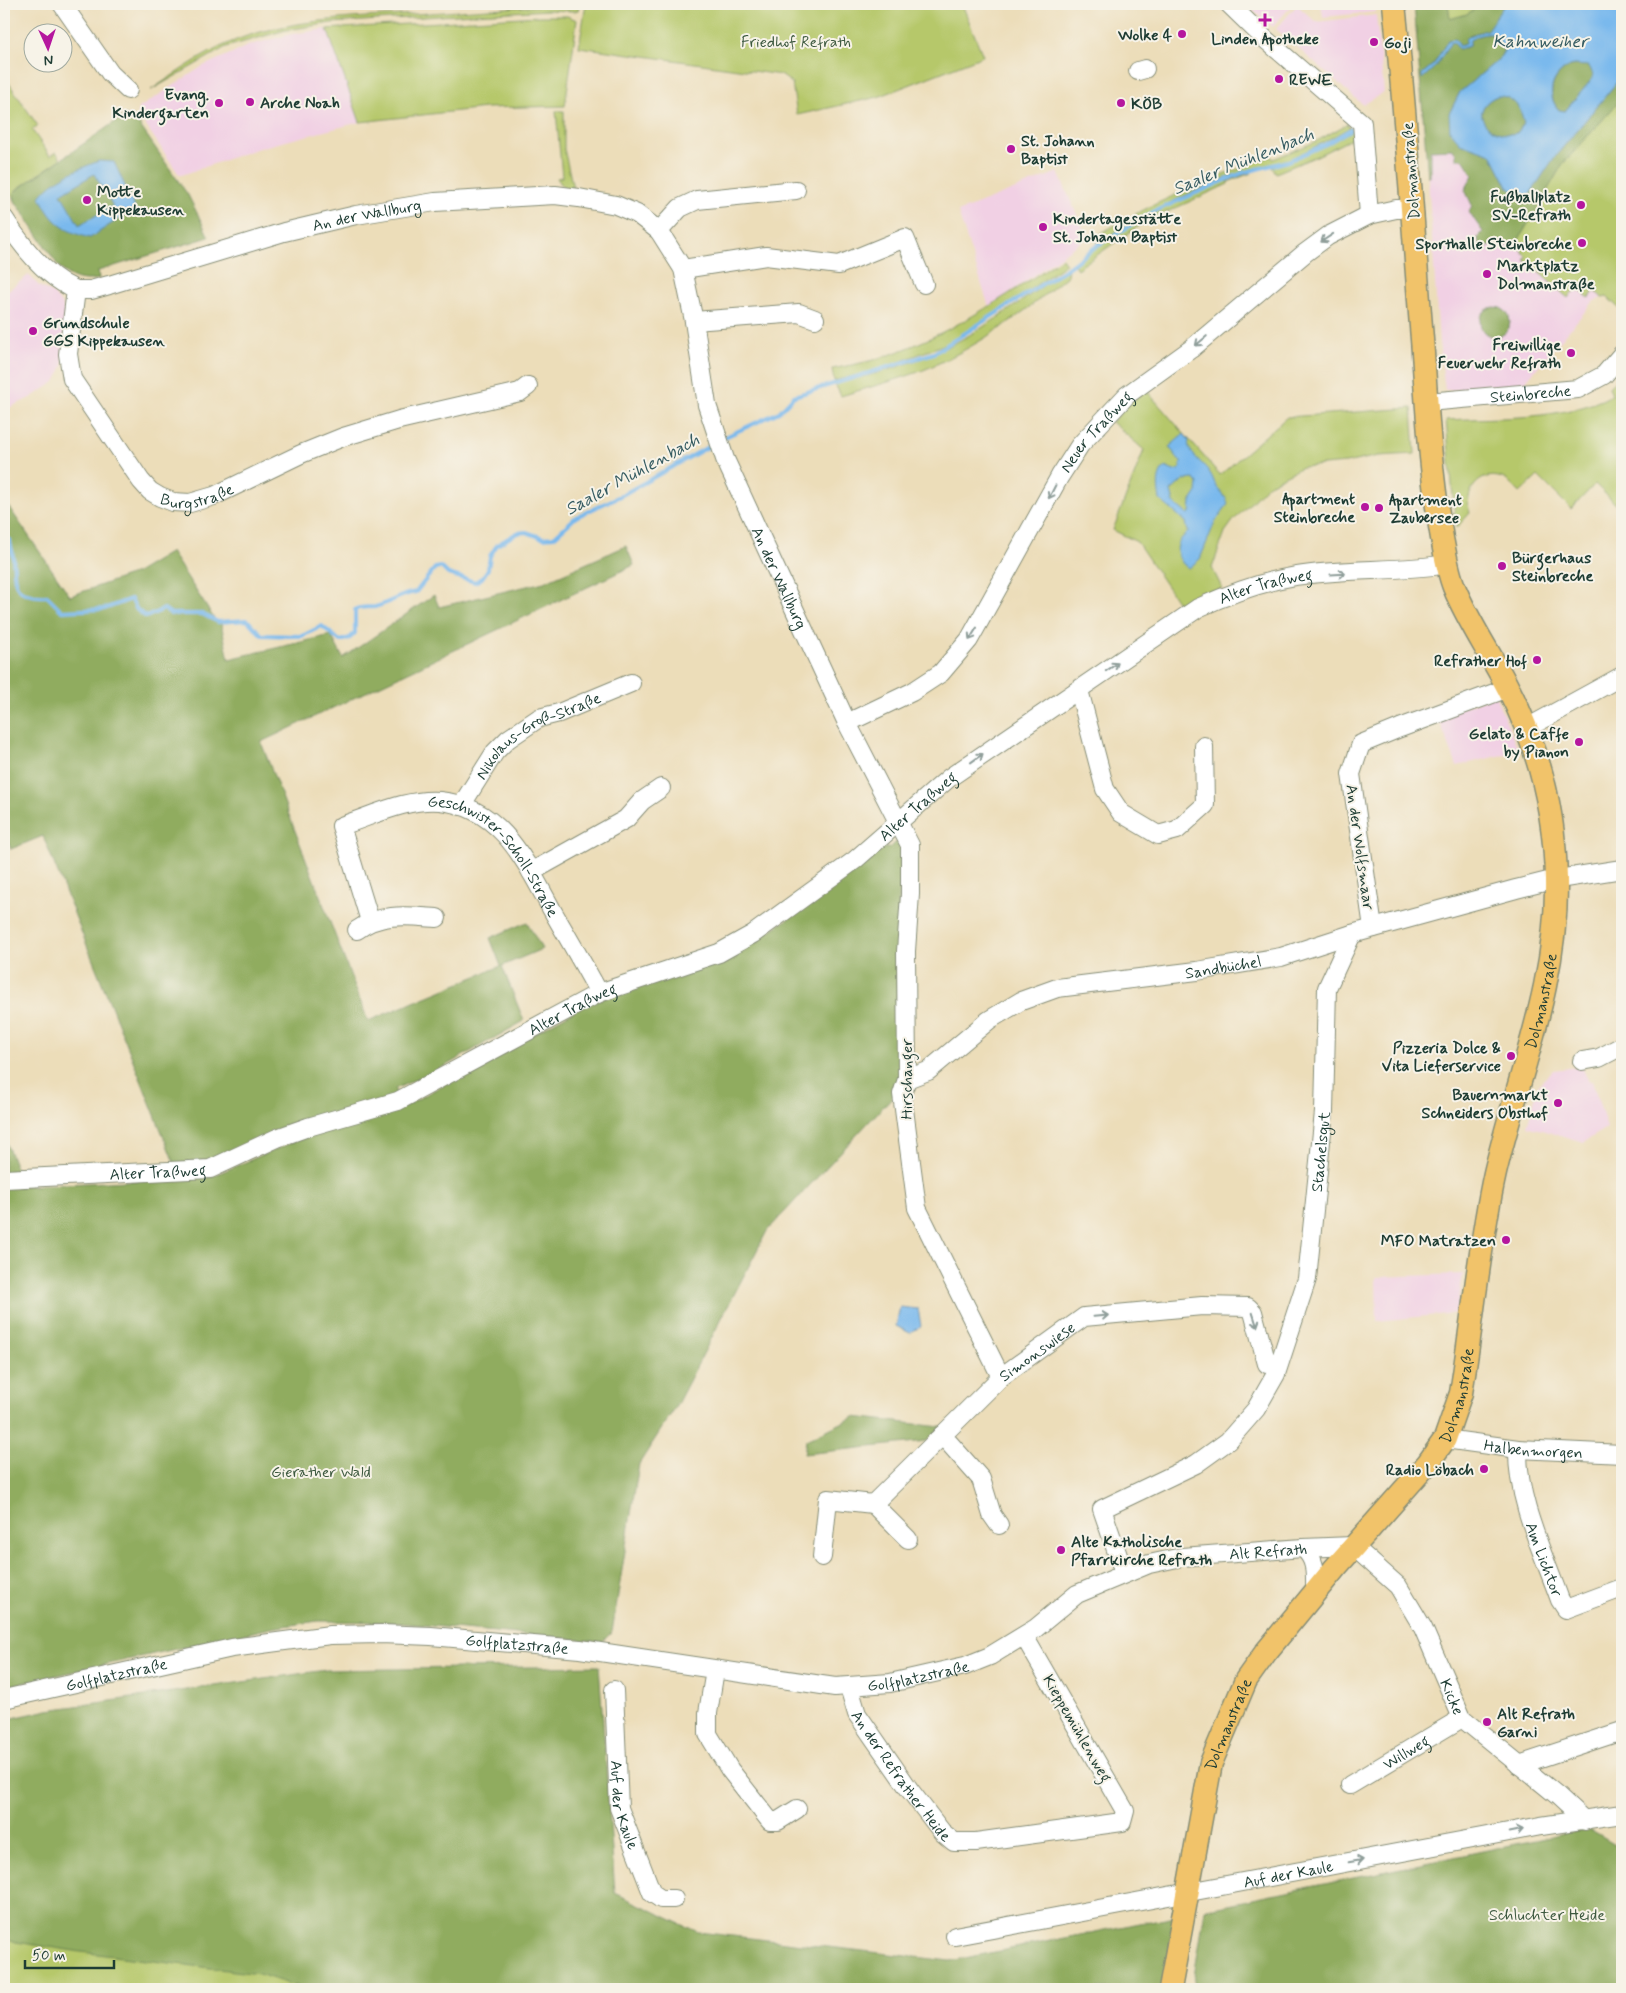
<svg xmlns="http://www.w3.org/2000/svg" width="1626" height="1993" font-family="Mynerve,sans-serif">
	<rect width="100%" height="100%" fill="#f7f3e8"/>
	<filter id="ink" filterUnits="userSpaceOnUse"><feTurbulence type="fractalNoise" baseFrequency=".02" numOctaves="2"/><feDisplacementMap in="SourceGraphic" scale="10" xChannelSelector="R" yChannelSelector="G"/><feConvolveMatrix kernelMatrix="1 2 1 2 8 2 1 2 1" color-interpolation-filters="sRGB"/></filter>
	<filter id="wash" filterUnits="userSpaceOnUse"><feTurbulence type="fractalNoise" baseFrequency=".0096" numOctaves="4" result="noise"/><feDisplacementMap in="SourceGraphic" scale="20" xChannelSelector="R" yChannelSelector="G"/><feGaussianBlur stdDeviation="1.12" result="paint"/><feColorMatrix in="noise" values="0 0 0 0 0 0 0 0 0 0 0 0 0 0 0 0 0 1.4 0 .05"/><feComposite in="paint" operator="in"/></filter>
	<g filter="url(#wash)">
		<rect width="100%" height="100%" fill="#ecddb9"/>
		<g fill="#f1d0e4" fill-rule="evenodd">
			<path d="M1246,4h47l-20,23z"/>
			<path d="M1321,4h54l1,8 -53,5z"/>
			<path d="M1297,5l19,17 60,-7 8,77 -21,13 -87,-76z"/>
			<path d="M327,29l33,93 -101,26 -77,27 -4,-2 -40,-59 1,-6 64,-42 47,-21 42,-11z"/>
			<path d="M1452,149l11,10 10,16 -8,16 7,14 -3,8 14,19 -4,15 37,-3 11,13 -2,3 43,38 9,-10 12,10 6,-7 7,7 -8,3 -75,88 -74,1 -6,-48 -11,-165 2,-1v-26zM1495,307l9,4 5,9 -26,11 -3,-14 3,-4z"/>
			<path d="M1058,172l27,61 -3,8 -93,66 -31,-95z"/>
			<path d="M29,275l10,11 15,8 9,12 2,9 -2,51 -8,16 -25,16 -26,12v-117z"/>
			<path d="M1495,695l24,56 -62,15 -19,-49z"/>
			<path d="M1577,1067l6,2 6,13 3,-1 15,47 -23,14 -57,-16 12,-42 14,-14z"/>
			<path d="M1463,1274l-6,39 -80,8 -1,-44z"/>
		</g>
		<g fill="#b6c86b" stroke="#6a8250">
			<path d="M586,4h376l21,52 -105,41 -81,18 -5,-32 -11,-8 -202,-28z"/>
			<path d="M1448,4h34l-15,10 -17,5z"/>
			<path d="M580,5l-2,5 -3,1 -27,-1 -110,6 -107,7 -45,7 -60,17 -75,43c31,-21 60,-42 96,-54 50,-16 103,-18 155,-21 59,-4 119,-9 178,-10z"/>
			<path d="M539,16h28l10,4 -12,86 -80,2 -125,14 -33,-93z"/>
			<path d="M4,76l34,50 -6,4 18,26 6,-4 5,7 -44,30 -2,12 -11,-16z"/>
			<path d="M1622,98v213l-15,-14 -5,1 -7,-7 -6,7 -12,-10 -9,10 -43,-38 2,-3 -11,-13 46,-79z"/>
			<path d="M556,111h8v38l9,39h-9l-7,-10 5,-1z"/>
			<path d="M1347,124l3,3c-20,12 -40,23 -61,32 -16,6 -33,8 -48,13 -50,18 -97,43 -142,70l-2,-1 -2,-4c56,-35 115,-57 176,-81l2,3 42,-17z"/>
			<path d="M1352,130l7,5 -42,21 -41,17 -4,-6 55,-22z"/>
			<path d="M1251,173l-23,9v2l-85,39 -66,46 -4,-6c42,-29 84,-53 131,-73 16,-6 31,-13 47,-17z"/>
			<path d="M1062,258l4,6 -87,62 -31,17 -67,26 -47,12 -2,-12c15,-3 31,-6 45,-10 69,-22 127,-61 185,-101z"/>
			<path d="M1068,267l-1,9c-43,38 -88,70 -141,93 -27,11 -57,18 -85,27l-6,-12c40,-10 79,-20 116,-39 42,-21 79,-50 117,-78z"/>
			<path d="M1622,373v137l-27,-26 -24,25 -33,-33 -18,17c-5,-5 -10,-12 -18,-15 -23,-8 -39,15 -32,35l-14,15 -10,-108c54,-3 117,1 166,-25l-3,-8z"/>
			<path d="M1146,390l74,85 67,-58 125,-9 3,46 -37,2 -32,7 -44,4 -33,17 -36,37 -8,11 -13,36 10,20 -39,22 -46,-68 -24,-12 31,-80 -32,-28 17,-19z"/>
			<path d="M4,1895l323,94h-323z"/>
		</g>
		<g fill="#90ac5f" stroke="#58744a">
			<path d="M1414,4h34l2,15 17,-5 15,-10h23l-17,26 -19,5 -4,9 -5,2 -5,-7 -7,1 -14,24 -12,10v4l29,-36h3l5,7 10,-3v-5c7,-6 19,-9 28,-6l7,16 -5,8 -39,33 -11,22 28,34 14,6 17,33 22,7 24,-36 68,-82v22l-60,67 -46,79 -37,3 -1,-10 5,-5 -14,-20 3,-7 -7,-15 8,-15 -10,-16h-7v-7l-4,-3 -22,1v27h-2z"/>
			<path d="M1573,65h16l4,9v4l-28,33 -6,-1c-14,-16 -6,-38 14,-45z"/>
			<path d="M1497,96c16,-1 25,12 27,27l-7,10c-28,7 -52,-22 -20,-37z"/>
			<path d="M125,115l9,2 54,78 21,42 -111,34 1,8c-16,3 -28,0 -40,-12l-44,-66 -1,-9z"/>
			<circle cx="1495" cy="322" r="15"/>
			<path d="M4,500l66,96 66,-23 35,-21 44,68 6,4 8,35 102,-24 12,23 91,-63 5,12 105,-25 82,-36 8,19 -373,177 107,279 133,-55 -11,-28 37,-16 15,27 -40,17 22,55 -79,45 -50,23 2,7 -190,67 -32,2 -132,-329 -32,13 -7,-18z"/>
			<path d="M896,842c16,8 3,39 3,54 1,59 2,120 2,180l-6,18 -128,137 -92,177 -36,56 -27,168 -10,10 -212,-20 -72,-1 -47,7 -267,59v-500l206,-10 95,-40 90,-25 193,-109 136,-43 61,-39 98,-73h7z"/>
			<path d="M4,1137l14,36 -14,1z"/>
			<path d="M854,1417l87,10 -14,14 -123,13 2,-14z"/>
			<path d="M599,1666l16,227 83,39 252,29 225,-45 -12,73h-859l-45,-15 -178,-22 -65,-10 -12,-5v-217l44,-10 278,-40z"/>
			<path d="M1588,1829l34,20v140h-430l13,-80z"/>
		</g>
		<g fill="#7ab9ed" stroke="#4c7b90" fill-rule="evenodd">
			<path d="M1505,4h117v72l-68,82 -24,36 -11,2 -11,-9 -17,-33 -31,-11 -10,-12 -1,-17 11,-22 39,-33 5,-8 -7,-16c-9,-3 -21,0 -28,6v5l-10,3 -5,-6 -3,-1 -15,24 -14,13v-5l12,-10 14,-24 7,-1 5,7 5,-2 1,-7 21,-7zM1573,65l16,1 4,8v4l-28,33 -6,-1c-15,-16 -6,-38 14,-45zM1497,96c16,-1 25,13 27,28l-7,9c-28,7 -52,-23 -20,-37z"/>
			<path d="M99,161l15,1 21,46 -45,30c-27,-7 -38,-16 -50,-41 12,-18 39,-28 59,-36zM94,174l19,32 -34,19 -18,-31z"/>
			<path d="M1184,434l5,6c-4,12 15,23 21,33 3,4 4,10 7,14 4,7 10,10 11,17l-13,18 -15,37 -11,9c-7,-2 -14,-15 -11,-23 1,-5 6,-9 10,-13l-2,-10 -26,-22c-2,-11 -4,-25 5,-33l9,4 6,-2 1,-7 -12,-15zM1194,479l4,4 -1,9 -6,9 -1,12 -3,1 -13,-11 -3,-12 12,-11z"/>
			<path d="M900,1307l18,2 3,17 -11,7 -14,-7z"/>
		</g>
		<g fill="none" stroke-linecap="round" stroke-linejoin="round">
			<g stroke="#7ab9ed" stroke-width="4">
				<path d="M723,438l56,-26 15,-16 140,-43 132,-84 32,-24 57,-34 87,-38 46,-12 38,-17 25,-15"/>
				<path d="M4,537l5,3c12,27 -9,59 38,56l15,15 42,-2 27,-10 6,11 9,7 18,-8 7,5h31l16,8 29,-2 15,15 40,1 20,-10 18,15 10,-3 5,-5v-23c6,-4 13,-2 20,-3 15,-4 26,-13 41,-15l19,-24 6,-1 7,7 27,8 7,-4 6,-9 2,-13 7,-11 20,-12 9,-1 17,6 11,-1 22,-20 46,-22 93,-52"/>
			</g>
		</g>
	</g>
	<g filter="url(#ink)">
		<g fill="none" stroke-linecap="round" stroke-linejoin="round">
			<g stroke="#868d76" stroke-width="20">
				<g id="minor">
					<path d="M62,4l48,69 18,17"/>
					<path d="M1229,4l36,35 97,84 7,92"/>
					<path d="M1138,71l7,-2"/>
					<path id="s1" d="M4,218c17,27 42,59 72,72l-8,64 4,25 69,102 9,10 10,6 13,5 17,1 24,-7 87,-42 42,-17 56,-17 121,-28 8,-6"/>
					<path d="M659,231l21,-23 17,-8 99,-10"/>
					<path d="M683,269l83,-13 73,9 66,-27 19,46"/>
					<path id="s2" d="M76,290h15l18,-5 175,-53 72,-17 79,-13 120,-7 24,3 37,7 21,9 22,17 24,38 11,52 13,84 18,54 122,264 63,122v49l-4,57 1,128 -5,15 15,114 84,169"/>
					<path d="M694,321l105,-8 16,6"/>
					<path id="s3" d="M1427,402l151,-13 26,-14 18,-21"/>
					<path d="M1079,690l26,99 16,24 37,22 19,-5 28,-25 -1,-59"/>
					<path id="s4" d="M847,723l65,-31 29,-19 28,-33 91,-164 20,-31 47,-50 64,-46 114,-96 23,-17 41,-21 27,-6h16"/>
					<path d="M1527,728l95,-52"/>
					<path id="s5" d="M461,806l34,-54 13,-13 31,-21 20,-5 72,-30"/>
					<path d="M531,872l95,-53 16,-18 19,-13"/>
					<path id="s6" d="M370,921l-29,-95c31,-10 66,-28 99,-25 62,6 86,62 112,109 16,28 32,55 47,83"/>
					<path d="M1373,928l-22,-154 10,-30 39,-16 108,-40"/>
					<path d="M357,930c24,-18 51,-14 80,-12"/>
					<path d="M1582,1061l17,-3 23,-12"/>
					<path id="s7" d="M907,1079l21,-8 61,-51 32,-19 36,-13 140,-17 84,-14 71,-23 164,-45 36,-9 70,-11"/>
					<path id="s8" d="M4,1179l206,-10 67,-31 31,-11 90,-26 201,-108 120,-40 34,-19 102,-74 94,-82 249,-170c32,-15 63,-26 98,-32 50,-8 102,-4 152,-12"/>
					<path d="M942,1435l39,44 11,36 7,10"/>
					<path id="s9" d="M1445,1439l73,10 104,5"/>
					<path id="s10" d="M1518,1449c-1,52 25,103 42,151l6,9 56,-21"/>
					<path d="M873,1504l35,35"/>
					<path d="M1303,1548c14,12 12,26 12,44"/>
					<path id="s11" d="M822,1557l6,-58 45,5 128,-127 83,-60 118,-11 46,1 5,5 14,52"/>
					<path id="s12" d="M1124,1573l-22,-64 94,-45 32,-23 28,-32 20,-35 31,-95 17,-167 3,-124 25,-54"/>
					<path d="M715,1670l-7,43v21l22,36 40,51h8l19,-12"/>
					<path id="s13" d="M849,1687l8,27 52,75 33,43 12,10h22l146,-20 3,-11 -101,-175"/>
					<path id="s14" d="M614,1690l5,118 33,85 9,6h13"/>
					<path id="s15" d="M4,1699l228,-51 98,-13 51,-1 50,2 149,13 255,38 55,-4 75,-17 25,-10 46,-28 41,-34 72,-30 33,-7 121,-9 50,-2 45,40 25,42 39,90 96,78 27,25"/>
					<path d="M1519,1765l103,-34"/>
					<path id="s16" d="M1350,1785l112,-67"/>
					<path id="s17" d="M955,1936l586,-110 81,-12"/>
				</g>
			</g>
			<g stroke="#868d76" stroke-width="25">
				<g id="major">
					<path id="s18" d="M1170,1989l41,-226 35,-83 20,-28 69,-84 93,-105 17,-24 16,-46c12,-73 18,-148 34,-220 23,-98 63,-190 61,-293 -1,-68 -17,-132 -48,-192 -17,-34 -40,-66 -54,-101 -6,-15 -9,-33 -12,-49 -12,-65 -15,-133 -20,-199 -9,-112 -16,-224 -28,-335"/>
				</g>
			</g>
			<use href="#minor" stroke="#fff" stroke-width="18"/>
			<use href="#major" stroke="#f1c36a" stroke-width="22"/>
		</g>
		<defs><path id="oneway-shaft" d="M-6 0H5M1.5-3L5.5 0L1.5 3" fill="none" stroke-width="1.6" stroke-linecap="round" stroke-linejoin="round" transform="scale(1.25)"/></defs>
		<g stroke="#8f9e9a">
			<use href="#oneway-shaft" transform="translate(1327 238) rotate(146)"/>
			<use href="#oneway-shaft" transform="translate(1201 341) rotate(140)"/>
			<use href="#oneway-shaft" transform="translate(1052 492) rotate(117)"/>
			<use href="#oneway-shaft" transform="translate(1338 574) rotate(-3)"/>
			<use href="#oneway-shaft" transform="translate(973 634) rotate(122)"/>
			<use href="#oneway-shaft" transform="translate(1112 667) rotate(-34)"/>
			<use href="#oneway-shaft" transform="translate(977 758) rotate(-36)"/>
			<use href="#oneway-shaft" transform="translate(1101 1316) rotate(-5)"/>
			<use href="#oneway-shaft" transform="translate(1255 1320) rotate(72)"/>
			<use href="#oneway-shaft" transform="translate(1516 1831) rotate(-11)"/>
			<use href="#oneway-shaft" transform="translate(1356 1861) rotate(-10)"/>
		</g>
	</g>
	<g fill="#b5179e" stroke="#f7f3e8" stroke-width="2">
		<path d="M1262.5 12.5h5v5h5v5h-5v5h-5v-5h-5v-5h5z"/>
		<circle cx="1182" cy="34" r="5"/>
		<circle cx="1374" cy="42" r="5"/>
		<circle cx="1279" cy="79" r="5"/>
		<circle cx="250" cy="102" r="5"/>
		<circle cx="219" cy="103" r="5"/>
		<circle cx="1121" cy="103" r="5"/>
		<circle cx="1011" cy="149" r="5"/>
		<circle cx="87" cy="200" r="5"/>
		<circle cx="1581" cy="205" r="5"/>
		<circle cx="1043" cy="227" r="5"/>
		<circle cx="1582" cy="243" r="5"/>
		<circle cx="1487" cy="274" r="5"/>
		<circle cx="33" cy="331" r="5"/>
		<circle cx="1571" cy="353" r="5"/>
		<circle cx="1365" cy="507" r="5"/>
		<circle cx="1379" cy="508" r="5"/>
		<circle cx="1502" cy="566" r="5"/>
		<circle cx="1537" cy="660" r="5"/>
		<circle cx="1579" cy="742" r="5"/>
		<circle cx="1511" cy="1056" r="5"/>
		<circle cx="1558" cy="1103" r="5"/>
		<circle cx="1506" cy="1240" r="5"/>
		<circle cx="1484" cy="1469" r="5"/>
		<circle cx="1061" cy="1550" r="5"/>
		<circle cx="1487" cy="1722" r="5"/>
	</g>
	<g text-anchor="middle" stroke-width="4" stroke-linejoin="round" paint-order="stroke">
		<g font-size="16" font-weight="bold" fill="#1f3d34" stroke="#f7f3e8" text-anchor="start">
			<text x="1172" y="40" text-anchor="end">Wolke 4</text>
			<text x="1265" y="44" text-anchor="middle">Linden Apotheke</text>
			<text x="1384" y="48">Goji</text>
			<text x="1289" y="85">REWE</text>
			<text x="209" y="100" text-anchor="end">Evang.<tspan x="209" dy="18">Kindergarten</tspan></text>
			<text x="260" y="108">Arche Noah</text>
			<text x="1131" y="109">KÖB</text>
			<text x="1021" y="146">St. Johann<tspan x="1021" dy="18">Baptist</tspan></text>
			<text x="97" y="197">Motte<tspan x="97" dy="18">Kippekausen</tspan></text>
			<text x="1571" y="202" text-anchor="end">Fußballplatz<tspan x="1571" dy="18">SV-Refrath</tspan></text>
			<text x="1053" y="224">Kindertagesstätte<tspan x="1053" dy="18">St. Johann Baptist</tspan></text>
			<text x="1572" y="249" text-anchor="end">Sporthalle Steinbreche</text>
			<text x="1497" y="271">Marktplatz<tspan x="1497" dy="18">Dolmanstraße</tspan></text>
			<text x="43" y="328">Grundschule<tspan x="43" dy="18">GGS Kippekausen</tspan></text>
			<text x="1561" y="350" text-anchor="end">Freiwillige<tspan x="1561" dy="18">Feuerwehr Refrath</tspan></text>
			<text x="1355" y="504" text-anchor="end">Apartment<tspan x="1355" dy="18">Steinbreche</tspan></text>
			<text x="1389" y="505">Apartment<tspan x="1389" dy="18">Zaubersee</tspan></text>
			<text x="1512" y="563">Bürgerhaus<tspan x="1512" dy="18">Steinbreche</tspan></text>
			<text x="1527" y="666" text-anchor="end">Refrather Hof</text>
			<text x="1569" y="739" text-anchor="end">Gelato &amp; Caffe<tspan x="1569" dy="18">by Pianon</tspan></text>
			<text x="1501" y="1053" text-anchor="end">Pizzeria Dolce &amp;<tspan x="1501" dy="18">Vita Lieferservice</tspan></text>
			<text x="1548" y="1100" text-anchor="end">Bauernmarkt<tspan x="1548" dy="18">Schneiders Obsthof</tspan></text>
			<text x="1496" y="1246" text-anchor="end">MFO Matratzen</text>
			<text x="1474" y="1475" text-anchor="end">Radio Löbach</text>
			<text x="1071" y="1547">Alte Katholische<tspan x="1071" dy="18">Pfarrkirche Refrath</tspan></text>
			<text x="1497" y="1719">Alt Refrath<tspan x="1497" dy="18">Garni</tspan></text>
		</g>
		<g font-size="16" fill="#3d593f" stroke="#f7f3e8">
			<text x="796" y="47">Friedhof Refrath</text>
			<text x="321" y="1477">Gierather Wald</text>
			<text x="1547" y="1920">Schluchter Heide</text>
		</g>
		<g font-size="16" fill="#1f3d34" stroke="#f7f3e8">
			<text transform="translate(1410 171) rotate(-94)" y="6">Dolmanstraße</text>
			<text dy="6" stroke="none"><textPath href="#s2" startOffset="301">An der Wallburg</textPath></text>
			<text dy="6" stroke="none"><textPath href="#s3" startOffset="104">Steinbreche</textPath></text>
			<text dy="6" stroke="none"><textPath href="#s4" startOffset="395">Neuer Traßweg</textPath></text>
			<text dy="6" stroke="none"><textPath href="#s1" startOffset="380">Burgstraße</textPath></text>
			<text dy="6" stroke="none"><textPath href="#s2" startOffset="974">An der Wallburg</textPath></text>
			<text dy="6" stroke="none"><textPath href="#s8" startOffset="1424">Alter Traßweg</textPath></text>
			<text dy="6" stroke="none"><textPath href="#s5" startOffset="109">Nikolaus-Groß-Straße</textPath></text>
			<text dy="6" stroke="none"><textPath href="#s8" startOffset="1009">Alter Traßweg</textPath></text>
			<text transform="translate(1361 847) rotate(82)" y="6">An der Wolfsmaar</text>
			<text dy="6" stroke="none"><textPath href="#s6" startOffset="281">Geschwister-Scholl-Straße</textPath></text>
			<text dy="6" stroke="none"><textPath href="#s7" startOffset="345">Sandbüchel</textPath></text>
			<text dy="6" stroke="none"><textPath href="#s18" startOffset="1082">Dolmanstraße</textPath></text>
			<text dy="6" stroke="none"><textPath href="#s8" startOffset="604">Alter Traßweg</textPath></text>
			<text transform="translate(906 1079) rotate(-90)" y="6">Hirschanger</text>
			<text dy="6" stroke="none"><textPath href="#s12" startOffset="522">Stachelsgut</textPath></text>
			<text dy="6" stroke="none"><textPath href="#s8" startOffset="154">Alter Traßweg</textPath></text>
			<text dy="6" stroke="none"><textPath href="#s11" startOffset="328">Simonswiese</textPath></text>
			<text dy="6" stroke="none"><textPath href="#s18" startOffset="678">Dolmanstraße</textPath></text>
			<text dy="6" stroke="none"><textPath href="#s9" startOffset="89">Halbenmorgen</textPath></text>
			<text dy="6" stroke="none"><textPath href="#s15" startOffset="1305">Alt Refrath</textPath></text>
			<text dy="6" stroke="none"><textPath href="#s10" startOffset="114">Am Lichtor</textPath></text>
			<text dy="6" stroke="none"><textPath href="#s15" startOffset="520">Golfplatzstraße</textPath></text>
			<text dy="6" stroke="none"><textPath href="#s15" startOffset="115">Golfplatzstraße</textPath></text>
			<text dy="6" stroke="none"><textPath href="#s15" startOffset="925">Golfplatzstraße</textPath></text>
			<text dy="6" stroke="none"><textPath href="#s15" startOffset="1574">Kicke</textPath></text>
			<text dy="6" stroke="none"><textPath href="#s18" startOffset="272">Dolmanstraße</textPath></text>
			<text transform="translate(1078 1728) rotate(60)" y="6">Kieppemühlenweg</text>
			<text dy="6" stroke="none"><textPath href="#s16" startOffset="65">Willweg</textPath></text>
			<text dy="6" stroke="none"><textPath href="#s13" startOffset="104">An der Refrather Heide</textPath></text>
			<text dy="6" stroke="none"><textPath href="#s14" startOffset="116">Auf der Kaule</textPath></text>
			<text dy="6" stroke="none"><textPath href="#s17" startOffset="339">Auf der Kaule</textPath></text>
		</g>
		<g font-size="18" font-style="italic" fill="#365c62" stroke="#f7f3e8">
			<text x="1540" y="47">Kahnweiher</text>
			<text transform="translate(1243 161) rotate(-22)" y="6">Saaler Mühlenbach</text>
			<text transform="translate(632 474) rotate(-29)" y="6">Saaler Mühlenbach</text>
		</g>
	</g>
	<rect width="1626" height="1993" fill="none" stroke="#f7f3e8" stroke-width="20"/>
	<g transform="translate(48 48) rotate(177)"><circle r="24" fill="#f7f3e8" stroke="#a1aaa0"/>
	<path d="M0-4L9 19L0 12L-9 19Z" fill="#b5179e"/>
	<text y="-8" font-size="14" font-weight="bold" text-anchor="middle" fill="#1f3d34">N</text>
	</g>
	<path d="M25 1960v8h89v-8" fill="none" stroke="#1f3d34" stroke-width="2.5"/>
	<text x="32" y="1960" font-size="15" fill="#1f3d34" stroke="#f7f3e8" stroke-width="4" paint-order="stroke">50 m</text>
</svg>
